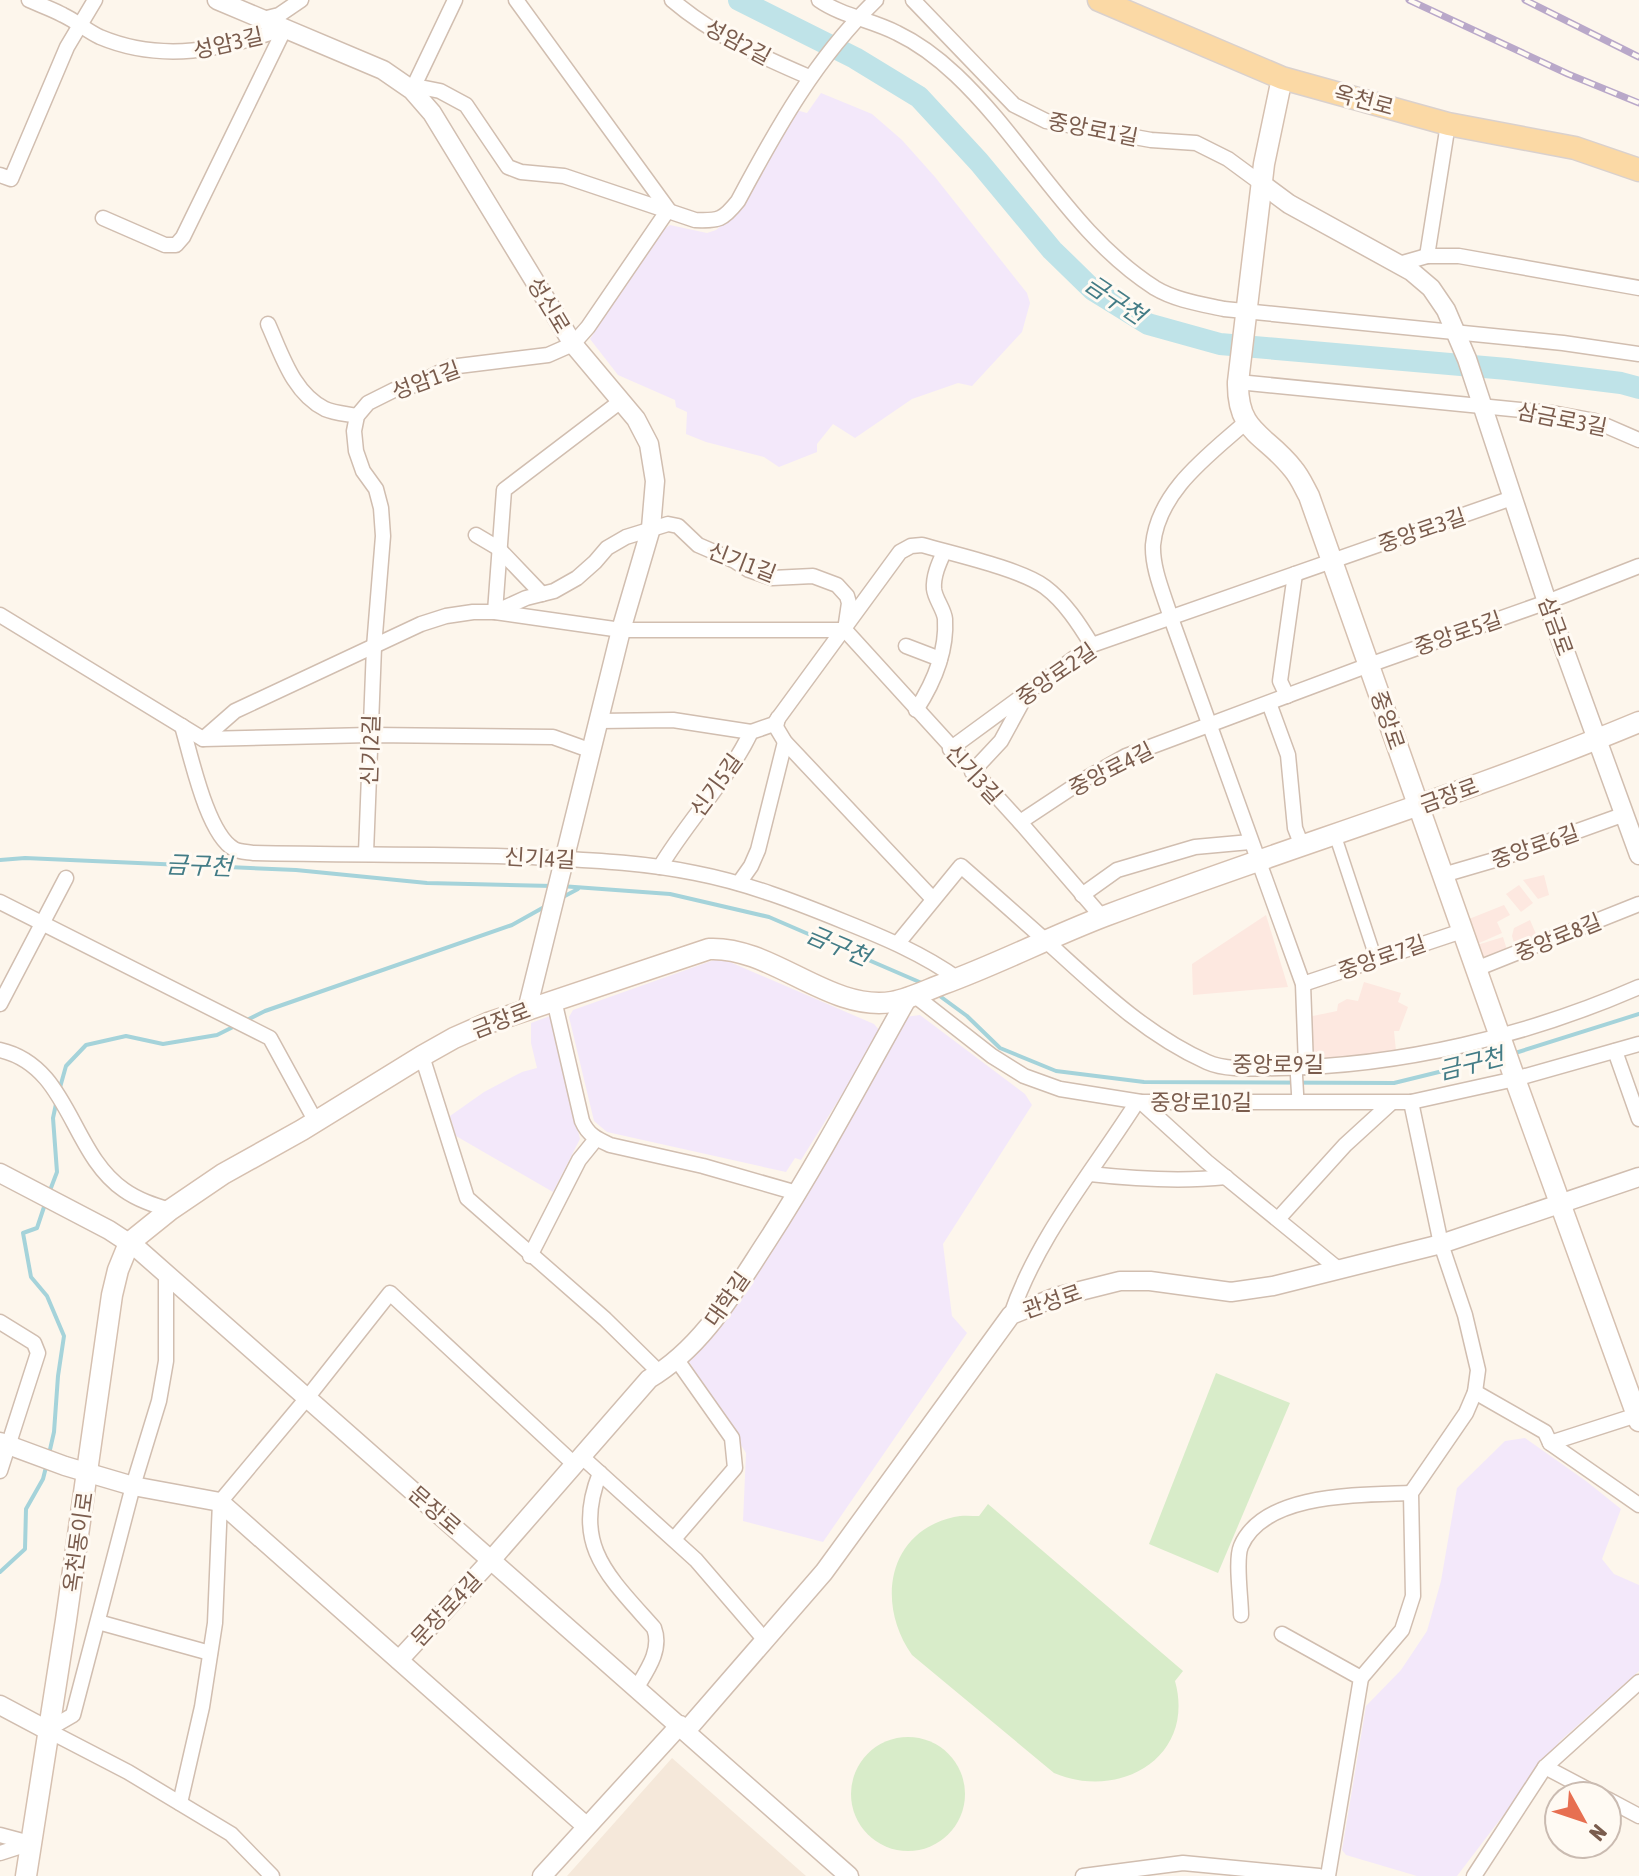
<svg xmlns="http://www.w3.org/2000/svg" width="1639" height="1876" font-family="'Asap Condensed','Noto Sans KR',sans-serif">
	<rect width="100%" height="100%" fill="#fdf6ec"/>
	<path fill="#f5e8da" d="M672,1758l134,118h-239z"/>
	<g fill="#fde8e0">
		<path d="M1544,875l5,20 -11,4 -15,-19z"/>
		<path d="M1519,885l14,18 -12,9 -15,-18z"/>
		<path d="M1504,905l6,10 -13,7 5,11 -25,11 -8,-25z"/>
		<path d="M1266,915l22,72 -95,8 -1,-31z"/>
		<path d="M1530,920l9,21 -23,9 -4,-14 2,-8z"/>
		<path d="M1503,937l5,16 -24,11 -7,-19z"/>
		<path d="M1364,982l37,11 -3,9 10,5 -9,24h-5l2,20 -71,9 -15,-7 -2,-36 29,-6 1,-7 9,-5 11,2z"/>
	</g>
	<g fill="#f3e8fa">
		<path d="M821,93l51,21 30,26 33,37 92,116 3,10 -8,29 -50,54 -14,-3 -46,16 -57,39 -22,-14 -16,20v8l-38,15 -15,-10 -58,-15 -20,-8 1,-22 -11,-5 -1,-7 -57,-25 -28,-36 67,-105 13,-9 37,8 9,-3 25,-21 55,-99 11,3z"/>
		<path d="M723,959l151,65 7,8 -80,128 -6,-2 -9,14 -179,-40 -13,-11 -25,-104 4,-7 141,-50z"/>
		<path d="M920,1015l105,79 7,11 -89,139 9,72 15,17 -144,209 -80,-21 3,-68 -58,-93 217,-343z"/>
		<path d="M550,1016l30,123 -27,53 -97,-56 -6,-20 34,-24 38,-20 15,-4 -6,-25v-20z"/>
		<path d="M1525,1438l61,43 35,28 -19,50 12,15 25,11v86l-79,70 -103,135h-40l-71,-21 -4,-5 24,-144 35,-36 26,-39 14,-50 16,-93 48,-47z"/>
	</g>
	<g fill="#d8ecc9">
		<path d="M1216,1373l74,30 -72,170 -69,-29z"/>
		<path d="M988,1504l195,167 -8,10c21,76 -55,120 -121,92l-142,-118c-36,-51 -25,-123 42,-138 8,-2 17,-1 25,-1z"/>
		<circle cx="908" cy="1794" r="57"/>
	</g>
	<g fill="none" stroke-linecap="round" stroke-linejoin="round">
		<g stroke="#a5d3da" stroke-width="4">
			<path d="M0,860l25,-2 271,12 131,13 126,3"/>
			<path d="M561,886l109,8 99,23 155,67"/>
			<path d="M561,898l17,-9"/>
			<path d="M937,994l30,22 33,32 56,23 88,11 250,1 106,-26"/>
			<path d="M245,1021l20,-10 247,-86 34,-19"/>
			<path d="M1512,1054l127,-40"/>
			<path d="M59,1091l7,-25 20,-21 40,-9 37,8 54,-9 20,-10"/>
			<path d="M49,1193l8,-21 -4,-54 3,-14"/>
			<path d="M46,1201l-9,27 -14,5 8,44 16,19 17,40 -6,40 -4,56 -5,22"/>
			<path d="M0,1572l25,-23 1,-40 17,-30 3,-12"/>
		</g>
		<path stroke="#bfe3e8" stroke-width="22" d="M739,0l116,58 64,39 60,65 73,88 41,40 55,34 72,20 287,25 114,14 18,5"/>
		<g stroke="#d1beb0" stroke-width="14">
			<g id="pedestrian">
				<path d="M1335,835l41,124"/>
				<path d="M1296,1067l2,35"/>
			</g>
		</g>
		<g stroke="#d1beb0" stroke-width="17">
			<g id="minor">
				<path d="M29,0c11,5 23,9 34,15 13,6 24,16 37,22 62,26 123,13 185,-9"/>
				<path d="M516,0l152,209"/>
				<path d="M672,0c41,35 88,56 137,77"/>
				<path d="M819,0c23,16 53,20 78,33 21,10 42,26 59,42 70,66 116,160 199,213 20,12 46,16 69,21l339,34 76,11"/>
				<path d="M913,0l101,105 32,16 105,19 45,3 32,16 34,25"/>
				<path d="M263,19l16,-4 22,-15"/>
				<path d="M412,90l13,-2 15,3 26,14 42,62 13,5 43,4 131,44c24,1 28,0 43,-19 39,-73 78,-143 138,-201"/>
				<path d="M412,90l43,-90"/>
				<path d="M0,175l11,4 56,-132 28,-47"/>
				<path d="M103,218l62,27h11l7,-8 102,-209"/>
				<path d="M1427,256l21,-132"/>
				<path d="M1399,264l28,-8h32l180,32"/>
				<path d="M268,324c14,31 25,69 57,85 9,4 22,5 32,7"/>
				<path d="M1238,382l314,31 43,8 44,19"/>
				<path d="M621,401l-117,89 -9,122 31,-14 28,-7 23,-13 18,-16 12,-14 19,-11 42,-13 10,2 20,19 37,16 14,9 23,8 41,-2 24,9 10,11 2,7 -4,27"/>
				<path d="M1246,422c-37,33 -88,69 -93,123 -1,24 11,50 18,73l132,366 3,82"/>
				<path d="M476,535l22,13 44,46"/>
				<path d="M0,615l203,124 167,-4 183,2 39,14"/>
				<path d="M906,646l34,13"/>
				<path d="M1287,696l-7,-15 15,-107"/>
				<path d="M1269,703l19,52 7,73 7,18"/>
				<path d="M916,710c17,-26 31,-58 29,-91 -1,-10 -10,-20 -11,-30 -1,-13 5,-26 10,-37"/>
				<path d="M778,718l-2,9 9,15 147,156"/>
				<path d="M599,721l74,-1 78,12"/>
				<path d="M182,726c9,30 25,108 52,123 5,3 14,3 19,4 93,2 186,1 279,4 54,3 110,5 163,16 52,10 101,29 150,49 40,16 78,32 113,57"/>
				<path d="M203,739l32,-28 186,-87 25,-8 27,-4h22l126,18h224l175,192 82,95"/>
				<path d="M950,749l142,-104 420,-147"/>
				<path d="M972,772l29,-31 24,-44"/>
				<path d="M1020,822l65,-43 41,-23 243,-91 178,-63 92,-36"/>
				<path d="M366,853l8,-206 9,-111 -2,-28 -5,-19 -13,-18 -7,-20 -2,-20 3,-15 11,-13 26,-13 21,-5 35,-18 98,-12 25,-11 15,-17 80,-117"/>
				<path d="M660,867c28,-47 68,-87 91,-135l23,-8 126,-172 11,-6 11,-1c31,9 99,24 123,42 20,15 34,37 47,58"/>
				<path d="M1443,875l65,-19 117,-42"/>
				<path d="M739,883l12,-17 7,-16 27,-108"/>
				<path d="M1082,895l35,-25 78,-23 55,-5"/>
				<path d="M0,902l270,136 46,84"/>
				<path d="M898,943l63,-77c32,28 64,56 95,84 47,43 93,86 151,112 20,9 50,6 72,6 123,-2 248,-32 360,-81"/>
				<path d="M1476,969l163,-65"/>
				<path d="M1303,984l159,-53"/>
				<path d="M914,995l78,61 32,20 36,13 81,13h270l104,-23 124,-35"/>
				<path d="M554,1000l28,121c6,14 15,18 28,24l93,21 94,27"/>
				<path d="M0,1004l66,-126"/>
				<path d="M0,1050c70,16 70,103 124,140 14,10 30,15 46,20"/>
				<path d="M1615,1051l24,68"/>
				<path d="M422,1056l45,142 138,121 55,54"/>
				<path d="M1141,1102l66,60 130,106"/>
				<path d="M1090,1174c45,5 90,8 136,3"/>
				<path d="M1278,1219l67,-74 46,-42"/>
				<path d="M530,1256l49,-96 17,-21"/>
				<path d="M1011,1315c26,-78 83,-145 126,-213"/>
				<path d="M0,1322l34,21 4,10 -38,118"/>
				<path d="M1475,1392l70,40 5,11 89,62"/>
				<path d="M1550,1443l87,-28"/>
				<path d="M581,1456l115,104 68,79"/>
				<path d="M600,1473c-29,72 9,104 54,155 8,21 -6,41 -17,59"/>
				<path d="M674,1539l61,-71 -3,-30 -55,-78"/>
				<path d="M1241,1615c0,-17 -6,-55 0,-69 23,-54 121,-51 170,-53"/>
				<path d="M98,1622l112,31"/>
				<path d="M1282,1634l79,44 -33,198"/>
				<path d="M1361,1678l41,-48 11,-34 -2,-103 55,-80 9,-21 3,-22 -13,-55 -24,-71 -30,-142"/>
				<path d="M47,1730l26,-15 60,-229 26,-85 7,-40v-86"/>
				<path d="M47,1730l81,42 103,62 41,42"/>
				<path d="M1545,1767l55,29"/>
				<path d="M1607,1799l32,17"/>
				<path d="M180,1803l22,-96 13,-84 5,-121 87,-104 83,-105 183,170"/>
				<path d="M0,1835l30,8"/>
				<path d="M0,1853l31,-10"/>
				<path d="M1083,1876l100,-13 136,13"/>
				<path d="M1474,1876l71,-109 94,-85"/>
			</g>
		</g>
		<g stroke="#d1beb0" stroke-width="21">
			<g id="tertiary">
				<path d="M217,0l166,70 29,20 20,23 141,231 63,75 13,25 6,37 -4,47 -30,102 -94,380"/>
				<path d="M1262,184l27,20 122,67 20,17 15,22 21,49 80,243 92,253"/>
				<path d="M0,1173l109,57 29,19 711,627"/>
				<path d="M0,1442l65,24 68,20 87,16 366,324"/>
				<path d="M399,1660l93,-101 157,-180c54,-32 84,-86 118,-138 51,-79 95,-162 141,-244"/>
				<path d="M0,1705l47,25"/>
				<path d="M686,1731l138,-159 187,-257 45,-18 64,-16h30l81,11 42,-6 168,-42 198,-67"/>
				<path d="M542,1876l138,-151"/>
			</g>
		</g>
		<g stroke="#d6c0b0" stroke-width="23">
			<g id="secondary">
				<path d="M1282,78l-18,86 -26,218c-1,52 28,52 55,87 7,8 11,18 16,27l206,583 124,342"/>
				<path d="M26,1876l40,-256 46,-325 6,-25 11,-27 41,-33 53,-36 79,-44 120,-74 32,-18 34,-15 221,-74c63,-3 120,63 183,53 17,-3 35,-12 51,-18 55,-20 107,-47 162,-68 177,-67 359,-121 534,-194"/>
			</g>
		</g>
		<g stroke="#dad1cd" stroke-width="25">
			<path id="primary" d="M1099,0l183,78 166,46 127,24 64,22"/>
		</g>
		<use href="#pedestrian" stroke="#fff" stroke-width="11"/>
		<use href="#minor" stroke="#fff" stroke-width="14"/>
		<use href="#tertiary" stroke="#fff" stroke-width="18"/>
		<use href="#secondary" stroke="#fff" stroke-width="20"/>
		<use href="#primary" stroke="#fbd9a5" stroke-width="22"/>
		<g stroke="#b9a8c9" stroke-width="7">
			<g id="rail">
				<path d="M1409,0l159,74 71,29"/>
				<path d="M1525,0l114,57"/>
			</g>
		</g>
		<use href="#rail" stroke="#fffaf3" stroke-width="4" stroke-dasharray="12" stroke-linecap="butt"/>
	</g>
	<g text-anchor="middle" stroke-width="6" stroke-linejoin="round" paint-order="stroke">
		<g font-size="22" fill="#7a5c4d" stroke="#fffaf3">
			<text transform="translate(738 42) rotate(28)" y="8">성암2길</text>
			<text transform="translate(228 43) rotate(-13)" y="8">성암3길</text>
			<text transform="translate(1364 100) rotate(15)" y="8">옥천로</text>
			<text transform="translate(1093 129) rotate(11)" y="8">중앙로1길</text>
			<text transform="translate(549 305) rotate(59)" y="8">성신로</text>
			<text transform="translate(426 380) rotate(-20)" y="8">성암1길</text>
			<text transform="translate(1562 419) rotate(11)" y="8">삼금로3길</text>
			<text transform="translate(1422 530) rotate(-19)" y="8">중앙로3길</text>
			<text transform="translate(742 562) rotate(21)" y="8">신기1길</text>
			<text transform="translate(1556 626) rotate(70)" y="8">삼금로</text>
			<text transform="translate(1458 633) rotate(-19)" y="8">중앙로5길</text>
			<text transform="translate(1056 674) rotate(-35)" y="8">중앙로2길</text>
			<text transform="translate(1388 720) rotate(71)" y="8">중앙로</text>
			<text transform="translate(370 750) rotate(-88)" y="8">신기2길</text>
			<text transform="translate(1111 769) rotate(-27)" y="8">중앙로4길</text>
			<text transform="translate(974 774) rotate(47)" y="8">신기3길</text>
			<text transform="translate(716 785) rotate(-54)" y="8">신기5길</text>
			<text transform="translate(1449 795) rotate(-20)" y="8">금장로</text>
			<text transform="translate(1535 846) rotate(-19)" y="8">중앙로6길</text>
			<text transform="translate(540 858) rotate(3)" y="8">신기4길</text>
			<text transform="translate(1558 937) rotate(-22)" y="8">중앙로8길</text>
			<text transform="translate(1382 957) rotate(-19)" y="8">중앙로7길</text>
			<text transform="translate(501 1020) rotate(-21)" y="8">금장로</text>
			<text x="1278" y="1072">중앙로9길</text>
			<text x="1201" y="1110">중앙로10길</text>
			<text transform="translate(727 1299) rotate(-55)" y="8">대학길</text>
			<text transform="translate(1052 1301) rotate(-19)" y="8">관성로</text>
			<text transform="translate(435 1510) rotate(41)" y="8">문장로</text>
			<text transform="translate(78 1542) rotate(-82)" y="8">옥천동이로</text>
			<text transform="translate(446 1609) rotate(-47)" y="8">문장로4길</text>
		</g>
		<g font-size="24" font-style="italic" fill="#437c86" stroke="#fffaf3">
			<text transform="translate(1115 300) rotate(34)" y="8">금구천</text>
			<text transform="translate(199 866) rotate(2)" y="8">금구천</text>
			<text transform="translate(838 946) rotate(23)" y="8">금구천</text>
			<text transform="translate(1471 1064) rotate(-14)" y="8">금구천</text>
		</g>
	</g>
	<g transform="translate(1583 1820) rotate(130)"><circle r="38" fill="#fffaf3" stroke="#cabbb1" stroke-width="2"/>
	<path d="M0-6L14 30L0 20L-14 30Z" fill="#e76f51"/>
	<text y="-12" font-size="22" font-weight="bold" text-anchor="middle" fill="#7a5c4d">N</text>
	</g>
</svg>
